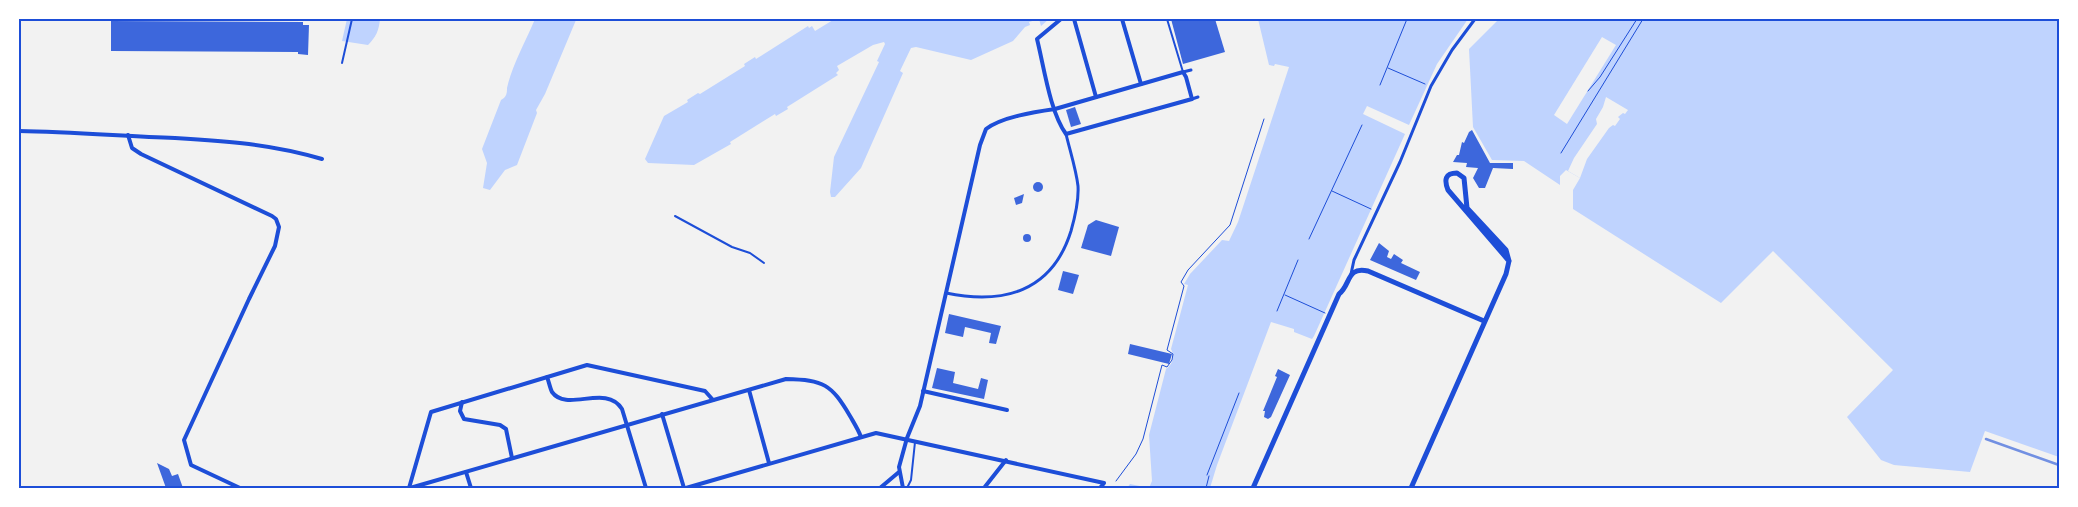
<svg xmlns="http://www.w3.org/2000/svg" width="2078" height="507" font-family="'Noto Sans',sans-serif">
	<rect width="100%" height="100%" fill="#f2f2f2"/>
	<g fill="#bfd3fe">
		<path d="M347,19h33c-1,11 -4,18 -12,26l-26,-4z"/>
		<path d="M535,19l41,1 -31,74 -9,16 1,3 -20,52 -12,5 -15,20 -7,-2 4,-25 -5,-14 19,-49c6,-3 6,-8 6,-12 5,-23 19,-47 28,-69z"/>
		<path d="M832,19h217l-8,7 -2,-7 -10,3 1,3 -5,2 -12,14 -42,19 -55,-13 -5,1 -11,23 3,2 -42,95 -26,29h-4l-1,-5 4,-35 45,-95 -2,-1 8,-17 -1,-2 -11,3 -36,21 2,4 -3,3 2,2 -51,32 1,2 -12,7 -1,-2 -45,28 1,2 -37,21 -46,-2 -3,-4 19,-43 24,-14 -1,-2 11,-7 2,1 45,-28 -1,-2 11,-7 1,2 52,-33 1,2 3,-2 3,5 18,-11z"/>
		<path d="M1258,19h210l-31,45 -28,61 -42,-19 -4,8 42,20 -91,202 -2,3 -18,-7v-3l-23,-7 -54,143 -7,23h-83l3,-4 19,4 3,-7 -3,-46 17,-66c7,-5 9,-12 5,-20l17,-64 -4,-1 6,-10 32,-34 7,1 9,-19 51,-155 -14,-3 -1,2 -5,-1z"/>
		<path d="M1499,19h560v438l-74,-26 -15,41 -76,-7 -13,-5 -34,-43 46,-47 -120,-119 -52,52 -148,-94v-19l7,-12 -14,-8 -6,6v9l-36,-24 -32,-1 -19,-33 -4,-78z"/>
	</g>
	<g fill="#f2f2f2">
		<path d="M1602,37l14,8 -49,79 -13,-9z"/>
		<path d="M1606,97l22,13 -3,4 -2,-1 -5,4 2,2 -5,7 -2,-1 -4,3 -22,31 -7,19 -12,-7 6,-13 23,-34 -1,-5 7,-12z"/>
	</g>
	<g fill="#3d67dc">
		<path d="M1171,19h44l10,33 -42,12z"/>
		<path d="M111,21l192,1v3h6l-1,30 -10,-1v-2l-187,-1z"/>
		<path d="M1075,107l6,17 -10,3 -5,-17z"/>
		<path d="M1472,130l18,33h23v6l-20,-1 -8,20h-6l-6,-10 5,-10 -12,-1 1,-4 -14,-1 4,-7h2l3,-13 2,1 5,-11z"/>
		<circle cx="1038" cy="187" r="5"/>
		<path d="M1024,194l-2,9 -6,2 -2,-7z"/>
		<path d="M1096,220l23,7 -8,29 -30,-8 7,-23z"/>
		<circle cx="1027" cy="238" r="4"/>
		<path d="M1379,243l10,8 -2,6 4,2 3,-5 9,6 -2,3 19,9 -4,8 -46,-20z"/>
		<path d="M1063,271l16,4 -6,19 -15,-4z"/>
		<path d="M949,314l52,12 -5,18 -7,-1 2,-10 -26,-6 -2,10 -18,-4z"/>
		<path d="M1130,344l42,10 -3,10 -41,-10z"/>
		<path d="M937,368l18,4 -2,11 25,6 3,-11 7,2 -4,19 -52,-11z"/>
		<path d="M1278,369l12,6 -19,42 -3,2 -4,-2 1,-6h-2l14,-34 -2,-1z"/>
		<path d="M157,463l12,6 3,7 6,-2 5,14h-17z"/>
	</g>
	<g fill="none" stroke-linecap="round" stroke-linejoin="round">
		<g stroke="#1d4ed8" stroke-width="1">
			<path d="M1388,68l37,16"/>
			<path d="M1380,85l27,-66"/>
			<path d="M1588,91l12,-14 37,-58"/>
			<path d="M1561,153l82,-134"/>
			<path d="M1332,191l39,18"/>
			<path d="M1309,239l53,-114"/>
			<path d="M1285,295l40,18"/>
			<path d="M1277,311l21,-51"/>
			<path d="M1207,475l32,-82"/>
			<path d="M1116,481l20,-27 7,-15 19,-74 5,2 5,-7 1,-6 -6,-4 17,-64 -3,-4 7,-12 42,-45 34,-106"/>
			<path d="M1206,488l3,-12"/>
		</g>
		<g stroke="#1d4ed8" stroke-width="2">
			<path d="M1167,19l16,53"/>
			<path d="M342,63l10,-44"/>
			<path d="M675,216l57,31 18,6 14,10"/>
			<path d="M907,488l4,-8 4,-38"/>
		</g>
		<g stroke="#1d4ed8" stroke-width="3">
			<path d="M1183,72l8,-2"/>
			<path d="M1192,99l6,-2"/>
			<path d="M1351,274l3,-14 46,-98 31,-76 21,-36 23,-31"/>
			<path d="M946,293c57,12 106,-1 125,-62 4,-14 8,-29 7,-45 -2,-17 -8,-35 -12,-52"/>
		</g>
		<g stroke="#1d4ed8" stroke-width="4">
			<path d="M1074,19l22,78"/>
			<path d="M1122,19l19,65"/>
			<path d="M19,131c52,1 104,5 156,7 51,3 97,6 147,21"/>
			<path d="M128,135l4,13 9,6 131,62 4,3 3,8 -4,19 -26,53 -65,141 7,25 49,23"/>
			<path d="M547,377c2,5 3,11 5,15 15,21 54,-9 70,17l24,79"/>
			<path d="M749,390l20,73"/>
			<path d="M923,391l84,19"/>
			<path d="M462,402l-2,9 4,8 36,6 6,4 6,29"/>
			<path d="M662,414l22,74"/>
			<path d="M466,472l5,16"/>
			<path d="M409,488l22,-76 156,-47 118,26 8,9"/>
			<path d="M410,488l376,-109c38,1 45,5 64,37 4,7 8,13 11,21"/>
			<path d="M686,488l190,-55 228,50 -4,5"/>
			<path d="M880,488l19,-16"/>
			<path d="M903,488l-4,-21 8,-29 13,-32 60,-261 6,-16c16,-12 48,-17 69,-20l128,-37 3,5 6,22 -126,35c-16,-22 -22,-67 -29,-95l24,-20"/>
			<path d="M984,488l22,-28"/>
		</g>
		<g stroke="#1d4ed8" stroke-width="5">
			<path d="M1253,488l86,-194c12,-9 7,-28 29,-23l116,50"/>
			<path d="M1411,488l95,-214 3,-13 -3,-11 -39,-42 -3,-30 -7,-5c-12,0 -13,7 -9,17l61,71"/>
		</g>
		<path stroke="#7290e2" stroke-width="2.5" d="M1986,439l73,26"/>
	</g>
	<rect width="2078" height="507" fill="none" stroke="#ffffff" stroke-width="40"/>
	<rect x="20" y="20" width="2038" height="467" fill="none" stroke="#1d4ed8" stroke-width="2"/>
</svg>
